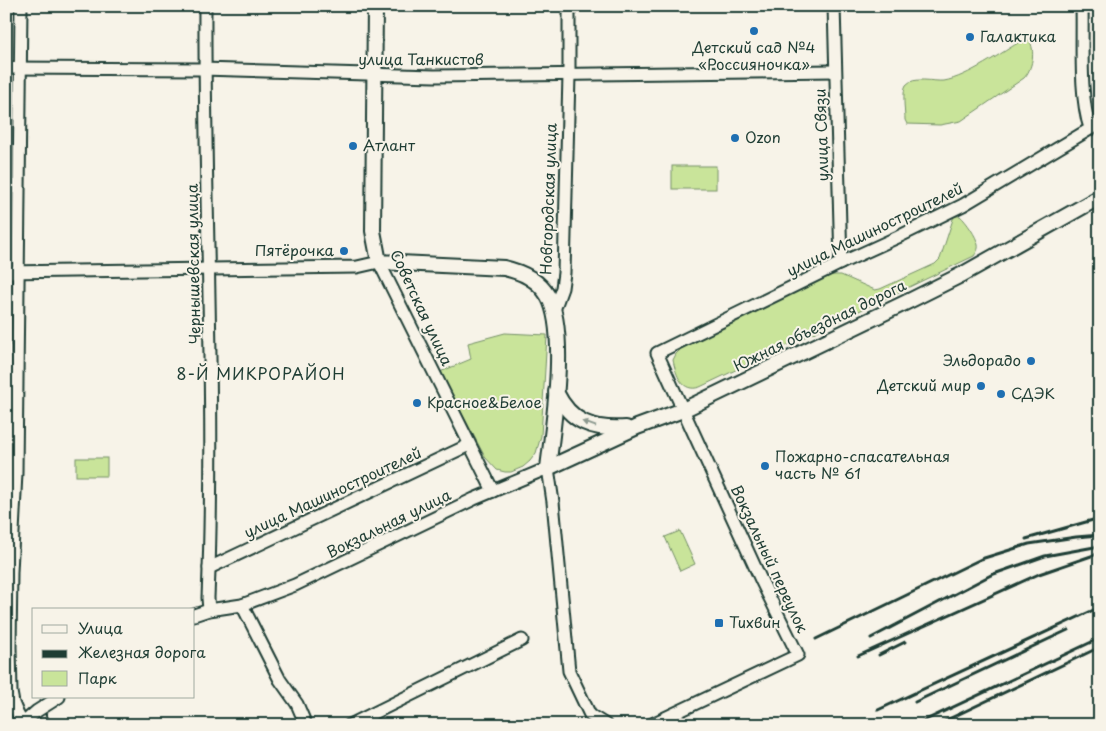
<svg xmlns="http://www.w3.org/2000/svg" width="1106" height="731" font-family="'Playpen Sans',sans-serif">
	<rect width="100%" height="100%" fill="#f7f3e8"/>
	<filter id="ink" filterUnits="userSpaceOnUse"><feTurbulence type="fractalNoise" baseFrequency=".02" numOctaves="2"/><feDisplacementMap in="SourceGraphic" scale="10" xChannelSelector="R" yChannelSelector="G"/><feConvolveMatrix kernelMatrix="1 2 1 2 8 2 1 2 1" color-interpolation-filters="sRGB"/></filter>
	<g filter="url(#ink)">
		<g fill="#c9e49a" stroke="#749067">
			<path d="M1023,40h6c7,10 3,30 -5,38l-63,43 -21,4 -33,-1 -2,-4c0,-8 -3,-29 1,-35 7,-9 28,-3 38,-4 24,-4 58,-29 79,-41z"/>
			<rect x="672" y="166" width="44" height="23"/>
			<path d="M954,216h6c6,5 17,21 18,29 1,4 -2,8 -4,11l-274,131c-18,6 -24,-12 -27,-27l3,-6 6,-6 148,-73h11l34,15 5,-1 55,-25 5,-5z"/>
			<path d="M505,333l42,2 -6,101 -5,17 -6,8 -7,6 -12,5h-6l-8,-2 -12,-13 -45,-85 31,-13 -3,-16z"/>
			<rect x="76" y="458" width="31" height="18"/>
			<path d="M680,531l15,33 -15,7 -15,-34z"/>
		</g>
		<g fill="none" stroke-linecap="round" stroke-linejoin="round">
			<g stroke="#1f3d34" stroke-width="15">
				<g id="minor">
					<path d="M21,6l-5,467 -5,99 -1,75 1,45 2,11 5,12 5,8"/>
					<path d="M205,6c-1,197 11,395 3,592l1,12"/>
					<path d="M834,6l7,257"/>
					<path d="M1082,6c1,35 -3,90 8,122"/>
					<path d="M6,68l196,1 232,7 401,-5"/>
					<path d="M6,272l351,-5 22,-5 114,229"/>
					<path d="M554,310l8,-22 2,-15 5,-198v-69"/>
					<path d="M209,568l260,-123"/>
					<path d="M242,605l38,75 17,24 9,21"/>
					<path d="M194,615l15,-5 33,-5 53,-20 179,-86 74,-31 5,34 16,169 21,44 16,10"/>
					<path d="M21,725l16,-14 22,-14"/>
					<path d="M350,725l172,-85"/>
					<path d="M650,725l148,-70 -37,-75 -104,-227 184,-90 57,-26 65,-32 137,-82"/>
				</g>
			</g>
			<g stroke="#1f3d34" stroke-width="18">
				<g id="major">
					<path d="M375,6l-2,225 6,31 125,6c18,4 34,11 44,28 20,36 5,130 0,172"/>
					<path d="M556,392c15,31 37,38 70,36"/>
					<path d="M548,468l89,-41 46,-17 230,-111 50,-25 137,-77"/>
				</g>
			</g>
			<use href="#minor" stroke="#f7f3e8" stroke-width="11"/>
			<use href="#major" stroke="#f7f3e8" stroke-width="14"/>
			<g stroke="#1f3d34" stroke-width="3">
				<path d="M1026,539l74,-21"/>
				<path d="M871,638l120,-63 54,-19 55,-10"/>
				<path d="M816,639l165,-80 48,-15 47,-7 24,-2"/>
				<path d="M879,655l26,-13"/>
				<path d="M858,656l181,-82 61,-21"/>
				<path d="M915,702l153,-72"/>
				<path d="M878,710l222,-103"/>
				<path d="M46,715l5,10"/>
				<path d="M915,725l185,-87"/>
				<path d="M936,725l164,-78"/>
			</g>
		</g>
		<defs><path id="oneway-solid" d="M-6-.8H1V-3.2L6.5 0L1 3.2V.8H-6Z" transform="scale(1.25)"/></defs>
		<use fill="#8b988e" href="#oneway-solid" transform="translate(589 424) rotate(-160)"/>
	</g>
	<g fill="#1f6fb2" stroke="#f7f3e8" stroke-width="2">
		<circle cx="754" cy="31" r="5"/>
		<circle cx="970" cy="37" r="5"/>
		<circle cx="735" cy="138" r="5"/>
		<circle cx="353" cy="146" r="5"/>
		<circle cx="344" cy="251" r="5"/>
		<circle cx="1031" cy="361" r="5"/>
		<circle cx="981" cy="386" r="5"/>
		<circle cx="1001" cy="394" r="5"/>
		<circle cx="417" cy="403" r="5"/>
		<circle cx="765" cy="466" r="5"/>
		<rect x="714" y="618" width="10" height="10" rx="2.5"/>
	</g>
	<g text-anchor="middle" stroke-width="4" stroke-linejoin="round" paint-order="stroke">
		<g font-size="15" fill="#1f3d34" stroke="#f7f3e8" text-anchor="start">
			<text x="980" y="42">Галактика</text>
			<text x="754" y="53" text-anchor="middle">Детский сад №4<tspan x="754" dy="17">«Россияночка»</tspan></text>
			<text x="745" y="143">Ozon</text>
			<text x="363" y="151">Атлант</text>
			<text x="334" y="256" text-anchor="end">Пятёрочка</text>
			<text x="1021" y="366" text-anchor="end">Эльдорадо</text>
			<text x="971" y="391" text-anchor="end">Детский мир</text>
			<text x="1011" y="399">СДЭК</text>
			<text x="427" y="408">Красное&amp;Белое</text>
			<text x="775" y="462">Пожарно-спасательная<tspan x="775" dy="17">часть № 61</tspan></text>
			<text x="729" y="628">Тихвин</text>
		</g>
		<g font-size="15" fill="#1f3d34" stroke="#f7f3e8">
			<text x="421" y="65">улица Танкистов</text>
			<text transform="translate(822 135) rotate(-92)" y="5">улица Связи</text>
			<text transform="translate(549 199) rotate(-88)" y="5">Новгородская улица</text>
			<text transform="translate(875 230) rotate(-26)" y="5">улица Машиностроителей</text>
			<text transform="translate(194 264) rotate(-91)" y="5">Чернышевская улица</text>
			<text transform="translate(421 308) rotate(65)" y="5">Советская улица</text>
			<text transform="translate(820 326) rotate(-26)" y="5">Южная объездная дорога</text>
			<text transform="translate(333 493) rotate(-25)" y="5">улица Машиностроителей</text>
			<text transform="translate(389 524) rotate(-26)" y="5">Вокзальная улица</text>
			<text transform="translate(769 559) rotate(65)" y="5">Вокзальный переулок</text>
		</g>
		<g font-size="16" letter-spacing="1" fill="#1f3d34" stroke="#f7f3e8">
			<text x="261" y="380">8-Й МИКРОРАЙОН</text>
		</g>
	</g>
	<rect width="1106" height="731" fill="none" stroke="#f7f3e8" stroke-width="25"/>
	<rect x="12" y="12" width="1081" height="706" fill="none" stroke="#1f3d34" stroke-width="2" filter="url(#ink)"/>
	<rect x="32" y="608" width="162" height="90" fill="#f7f3e8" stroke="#a1aaa0"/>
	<rect x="42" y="625" width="25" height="8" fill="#f7f3e8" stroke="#a1aaa0"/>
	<text x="78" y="634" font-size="15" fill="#1f3d34">Улица</text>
	<rect x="42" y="650" width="25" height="8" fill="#1f3d34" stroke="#a1aaa0"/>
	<text x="78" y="658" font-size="15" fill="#1f3d34">Железная дорога</text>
	<rect x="42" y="671" width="25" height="15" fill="#c9e49a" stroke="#a1aaa0"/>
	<text x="78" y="684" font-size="15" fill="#1f3d34">Парк</text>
</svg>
